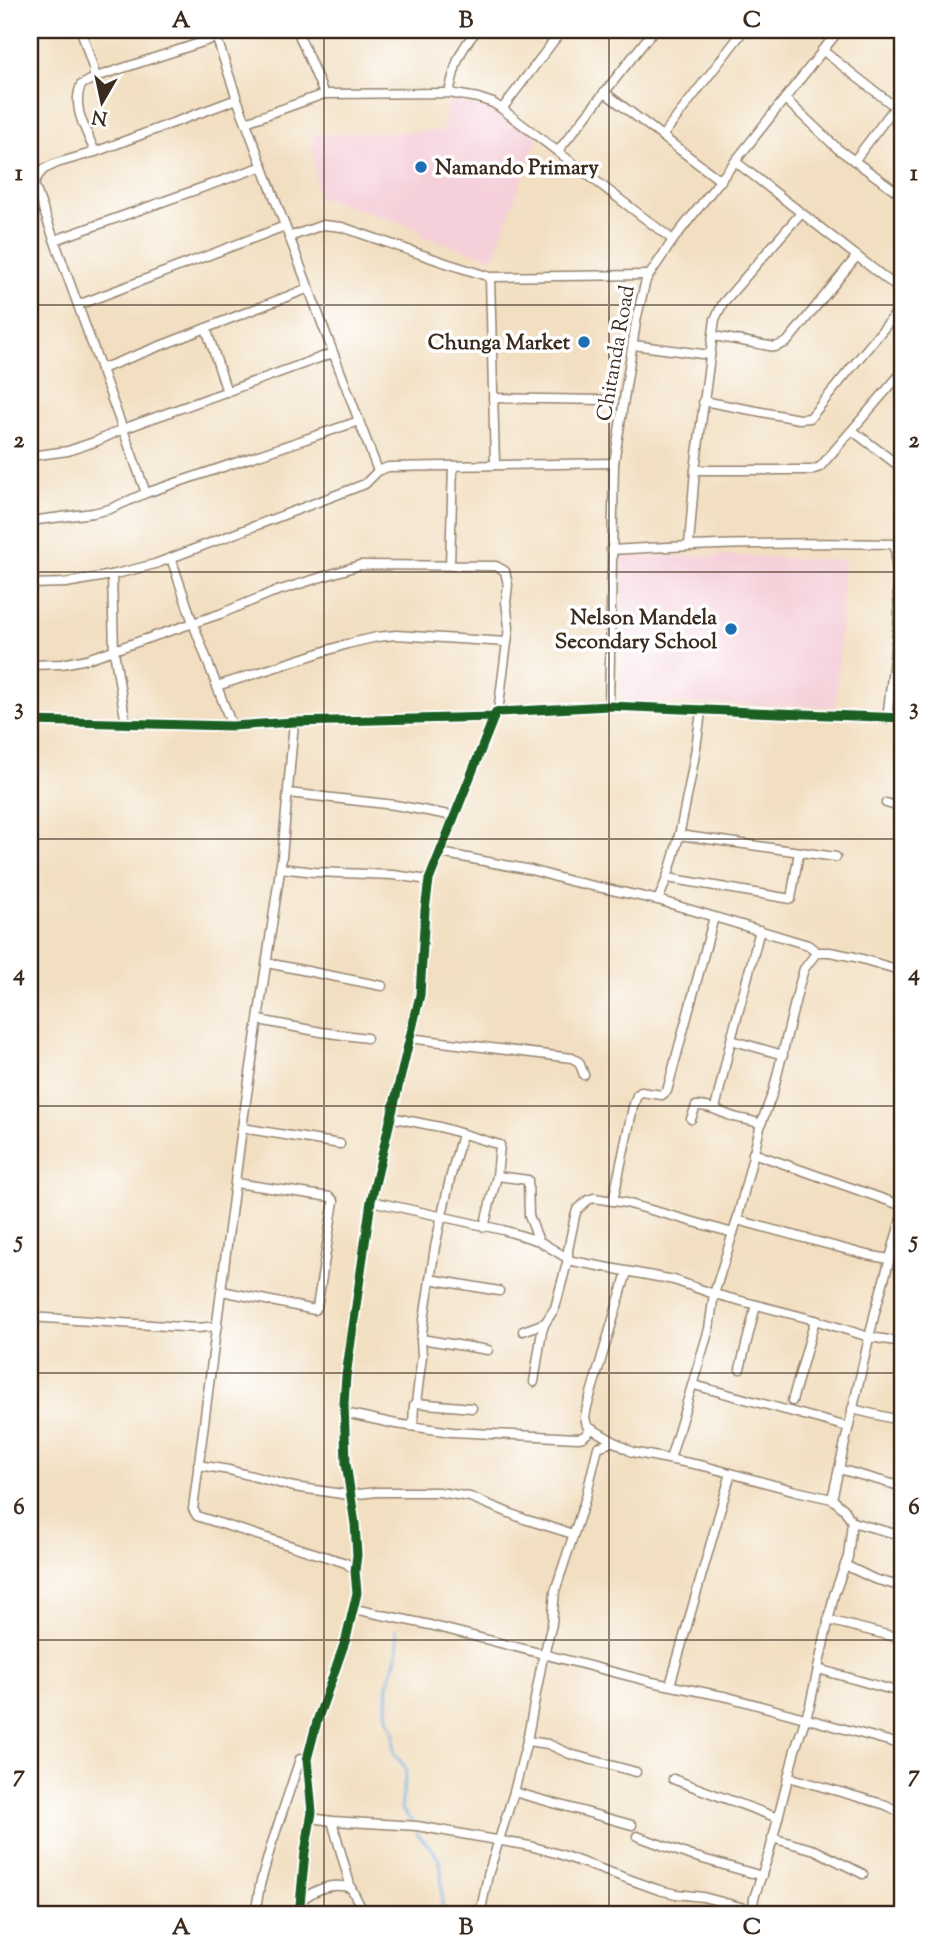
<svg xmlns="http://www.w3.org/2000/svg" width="933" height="1945" font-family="'Sorts Mill Goudy',serif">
	<rect width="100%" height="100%" fill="#fff"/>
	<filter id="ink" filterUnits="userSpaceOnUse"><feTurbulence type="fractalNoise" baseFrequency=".0143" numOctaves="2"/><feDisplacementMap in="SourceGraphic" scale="14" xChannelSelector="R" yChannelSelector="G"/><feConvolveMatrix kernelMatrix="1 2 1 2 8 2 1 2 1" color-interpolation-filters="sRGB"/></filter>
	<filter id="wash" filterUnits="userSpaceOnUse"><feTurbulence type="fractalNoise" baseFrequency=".00686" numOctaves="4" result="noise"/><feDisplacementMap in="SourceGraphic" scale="28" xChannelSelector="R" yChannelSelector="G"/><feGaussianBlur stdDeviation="1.57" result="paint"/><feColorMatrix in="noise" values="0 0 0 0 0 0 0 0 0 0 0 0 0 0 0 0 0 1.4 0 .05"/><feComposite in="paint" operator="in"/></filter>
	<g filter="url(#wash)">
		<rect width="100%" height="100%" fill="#f2dfc1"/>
		<g fill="#f5cfd9">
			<path d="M448,100l44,8 46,29 -45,121 -72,-22v-6l-52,-18 -52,-15 -5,-63 131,-3z"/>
			<path d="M621,556h113l110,4 -8,147 -214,-5 1,-79z"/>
		</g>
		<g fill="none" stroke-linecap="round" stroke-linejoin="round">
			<g stroke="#74aee4" stroke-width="2.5">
				<path d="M30,180v2"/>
				<path d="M396,1630l2,18 -2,12 -8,23 -1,25 2,13 5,12v20l10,13 2,6 -5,36 11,14"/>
				<path d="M417,1833c6,8 17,16 22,26 4,11 3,43 3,56"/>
			</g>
		</g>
	</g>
	<g filter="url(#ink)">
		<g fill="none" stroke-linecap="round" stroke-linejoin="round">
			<g stroke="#968470" stroke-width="11">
				<g id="street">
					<path d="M81,30l15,47"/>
					<path d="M214,30l23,69 141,372 10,-4 226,-4"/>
					<path d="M297,30l27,64"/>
					<path d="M822,50l81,63"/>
					<path d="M604,92l117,89"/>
					<path d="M449,93c7,-30 8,-39 28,-63"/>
					<path d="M785,99l53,50 65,47"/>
					<path d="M502,109l60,-79"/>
					<path d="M246,122l78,-28 125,-1 29,5 15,5 9,6 171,131"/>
					<path d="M663,135l81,-105"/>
					<path d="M558,151l96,-121"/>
					<path d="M95,152c-8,-20 -24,-45 -14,-67l15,-8 119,-39"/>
					<path d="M854,161l41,-54"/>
					<path d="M736,162l167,130"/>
					<path d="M289,237l34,-12 19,2 104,36 44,14 158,-2"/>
					<path d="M55,240l208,-74"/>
					<path d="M490,277l5,188"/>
					<path d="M78,305l207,-79"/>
					<path d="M206,328l21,64"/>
					<path d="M714,336l61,11 12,-5 70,-86"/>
					<path d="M633,345l77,10"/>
					<path d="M101,369l208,-81"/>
					<path d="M493,398l111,2"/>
					<path d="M703,401l96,18 11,-1 93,-113"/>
					<path d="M853,431l50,38"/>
					<path d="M30,456l38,-5 29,-10 26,-12 210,-76"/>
					<path d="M695,470h116l9,-3 83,-96"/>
					<path d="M146,493l-112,-309 4,-8 6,-7 13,-6 38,-11 142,-53"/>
					<path d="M30,521l63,-8 17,-4 36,-16 213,-72"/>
					<path d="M689,545l6,-75 20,-151 8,-16 78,-90"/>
					<path d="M611,550c95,-6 190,-8 284,-6l8,2"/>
					<path d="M171,558l22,65 39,103"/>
					<path d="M450,565l3,-99"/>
					<path d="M112,575l2,76 12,73"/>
					<path d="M30,584l36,-1 46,-8 43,-11 210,-80 13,-13"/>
					<path d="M30,665l32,-1 25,-5 133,-45 51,-21 89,-28 136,1 9,5 3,14 -2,17 3,25 -11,85"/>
					<path d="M217,686l130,-42 30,-7 19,-2 110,7"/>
					<path d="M609,706l5,-243 23,-147 9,-36 27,-40 166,-210"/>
					<path d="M887,719l12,-103 -4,-72"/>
					<path d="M30,721l202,5 62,-4 200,-5 2,-5h2l111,-6 294,12"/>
					<path d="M294,722l-12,135 -40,271 -49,381 4,7 9,3 140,44 9,8"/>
					<path d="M288,793l107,12 59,11"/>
					<path d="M886,803l17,5"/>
					<path d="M679,835l157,22"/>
					<path d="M441,853l90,17 39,11 88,19 150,45 9,7h13l25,5 48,14"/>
					<path d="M280,868l35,4 78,3 36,5"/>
					<path d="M668,878l123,21 8,-47"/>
					<path d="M658,900c13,-28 20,-57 26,-88 7,-33 13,-67 17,-101"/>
					<path d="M760,930l-29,110 52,15"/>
					<path d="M267,963l115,23"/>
					<path d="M259,1020l62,12 46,6"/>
					<path d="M409,1038l163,20 7,4 5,13"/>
					<path d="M715,1109l16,-69"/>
					<path d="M390,1117l50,10 60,18 -3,31 -13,51"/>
					<path d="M691,1119l5,-13c14,-1 25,7 38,11 10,3 18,3 27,7"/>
					<path d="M242,1128l98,16"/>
					<path d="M753,1153l150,53"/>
					<path d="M497,1176l31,4 1,36 10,25"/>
					<path d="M371,1201l132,29 36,11 33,20 102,19 40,14 101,26 54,17 34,5"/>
					<path d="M613,1201l20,-94 4,-12 4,-3 21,3 5,-4 47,-174"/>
					<path d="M737,1220l130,35 22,4"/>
					<path d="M627,1272l-40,135 -2,10 2,9 45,26 72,14 92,25 36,8 12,10 8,13 -4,35 -14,38 -24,110 -15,45 -25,100 -16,48 -2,17"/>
					<path d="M430,1279l69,12"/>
					<path d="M222,1291l93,19 2,-3 3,-18 14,-88 -4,-4 -94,-14"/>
					<path d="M30,1317l167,11 21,-2"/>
					<path d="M523,1331l22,-8"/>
					<path d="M421,1339l67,11"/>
					<path d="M740,1369l16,-64"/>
					<path d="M534,1382l8,-51 3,-8 10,-15 13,-49v-9l7,-34 2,-6 11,-10 6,-2 32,5 107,30"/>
					<path d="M694,1385l154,42"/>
					<path d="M792,1401l23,-81"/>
					<path d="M416,1403l56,5"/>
					<path d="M852,1409l51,12"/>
					<path d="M345,1413l51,11 56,8 126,6 5,-1 8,-7"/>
					<path d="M413,1426l1,-21 2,-2 6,-47 -1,-17 14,-92 15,-68 12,-45"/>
					<path d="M670,1459l39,-130 5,-35 23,-74 24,-96 12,-32 26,-106 5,-17 13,-17"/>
					<path d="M198,1465l31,5 65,17 55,8 28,-3h62l31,5 54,22 49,15"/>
					<path d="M839,1469l64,18"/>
					<path d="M832,1499l43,-187 28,-100"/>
					<path d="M852,1522l51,14"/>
					<path d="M845,1565l29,14 29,8"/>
					<path d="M354,1609l76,16 222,57 76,15 175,48"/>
					<path d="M828,1620l75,19"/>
					<path d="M818,1669l85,24"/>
					<path d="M670,1685l61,-212"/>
					<path d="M527,1741l21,3 22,10 66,18"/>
					<path d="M788,1777l98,28 17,9"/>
					<path d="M673,1779l105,39"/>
					<path d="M514,1792l118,33"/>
					<path d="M311,1818l21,3 85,5 113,20 29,8 100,36 17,4 27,3 49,13"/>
					<path d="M332,1821l19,67 14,27"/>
					<path d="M637,1836l52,19 73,21"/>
					<path d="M772,1838l43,12 48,24"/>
					<path d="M300,1901c16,-12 31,-19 51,-13"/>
					<path d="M255,1915l5,-30 11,-39 29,-87h7"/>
					<path d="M299,1915l6,-63 7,-40 -5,-53 11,-41 28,-79 11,-46 -2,-22 2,-16 -2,-31 -9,-61 -2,-60 2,-27 25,-175 49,-206 5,-85 4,-30 65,-163"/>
					<path d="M480,1915l8,-40 26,-83 13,-51 15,-79 10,-38 3,-33 31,-94 12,-50 14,-5"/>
				</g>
			</g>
			<use href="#street" stroke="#fff" stroke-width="8"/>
			<g stroke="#fff" stroke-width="13">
				<g id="cycleway">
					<path d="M30,721l202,5 62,-4 200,-5 2,-5h2l111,-6 294,12"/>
					<path d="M299,1915l6,-63 7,-40 -5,-53 11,-41 28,-79 11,-46 -2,-22 2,-16 -2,-31 -9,-61 -2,-60 2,-27 25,-175 49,-206 5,-85 4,-30 65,-163"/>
				</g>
			</g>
			<use href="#cycleway" stroke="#1b5e20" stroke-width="9"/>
		</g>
	</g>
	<path fill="none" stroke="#3b2a1e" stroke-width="2" stroke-opacity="0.55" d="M324,30v1885M609,30v1885M30,305h873M30,572h873M30,839h873M30,1106h873M30,1373h873M30,1640h873"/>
	<g fill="#1f6fb2" stroke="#fff" stroke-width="2.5">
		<circle cx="421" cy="167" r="7"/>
		<circle cx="584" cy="342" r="7"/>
		<circle cx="731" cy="629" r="7"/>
	</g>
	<g text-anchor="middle" stroke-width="7" stroke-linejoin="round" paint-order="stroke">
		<g font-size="21" font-weight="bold" fill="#3b2a1e" stroke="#fff" text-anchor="end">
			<text x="435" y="174" text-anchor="start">Namando Primary</text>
			<text x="570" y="349">Chunga Market</text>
			<text x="717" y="624">Nelson Mandela<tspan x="717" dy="24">Secondary School</tspan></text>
		</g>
		<g font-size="21" fill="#3b2a1e" stroke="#fff">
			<text transform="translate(615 353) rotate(-80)" y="7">Chitanda Road</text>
		</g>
	</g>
	<rect width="933" height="1945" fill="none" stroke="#fff" stroke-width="77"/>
	<g transform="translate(102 102) rotate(189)" stroke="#ffffff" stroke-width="5" paint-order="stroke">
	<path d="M0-5L12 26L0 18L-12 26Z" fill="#3b2a1e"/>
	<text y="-10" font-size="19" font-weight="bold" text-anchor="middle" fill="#3b2a1e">N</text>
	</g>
	<rect x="38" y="38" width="856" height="1868" fill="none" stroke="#3b2a1e" stroke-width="2.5"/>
	<g font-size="23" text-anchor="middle" font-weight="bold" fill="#3b2a1e">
		<text x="181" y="27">A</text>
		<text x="466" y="27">B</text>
		<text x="752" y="27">C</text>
		<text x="19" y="180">1</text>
		<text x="914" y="180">1</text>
		<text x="19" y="447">2</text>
		<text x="914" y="447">2</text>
		<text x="19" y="714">3</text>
		<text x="914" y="714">3</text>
		<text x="19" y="980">4</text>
		<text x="914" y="980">4</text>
		<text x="19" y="1247">5</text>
		<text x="914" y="1247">5</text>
		<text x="19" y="1514">6</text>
		<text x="914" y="1514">6</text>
		<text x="19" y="1781">7</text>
		<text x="914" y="1781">7</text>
		<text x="181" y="1934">A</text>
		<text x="466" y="1934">B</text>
		<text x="752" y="1934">C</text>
	</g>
</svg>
